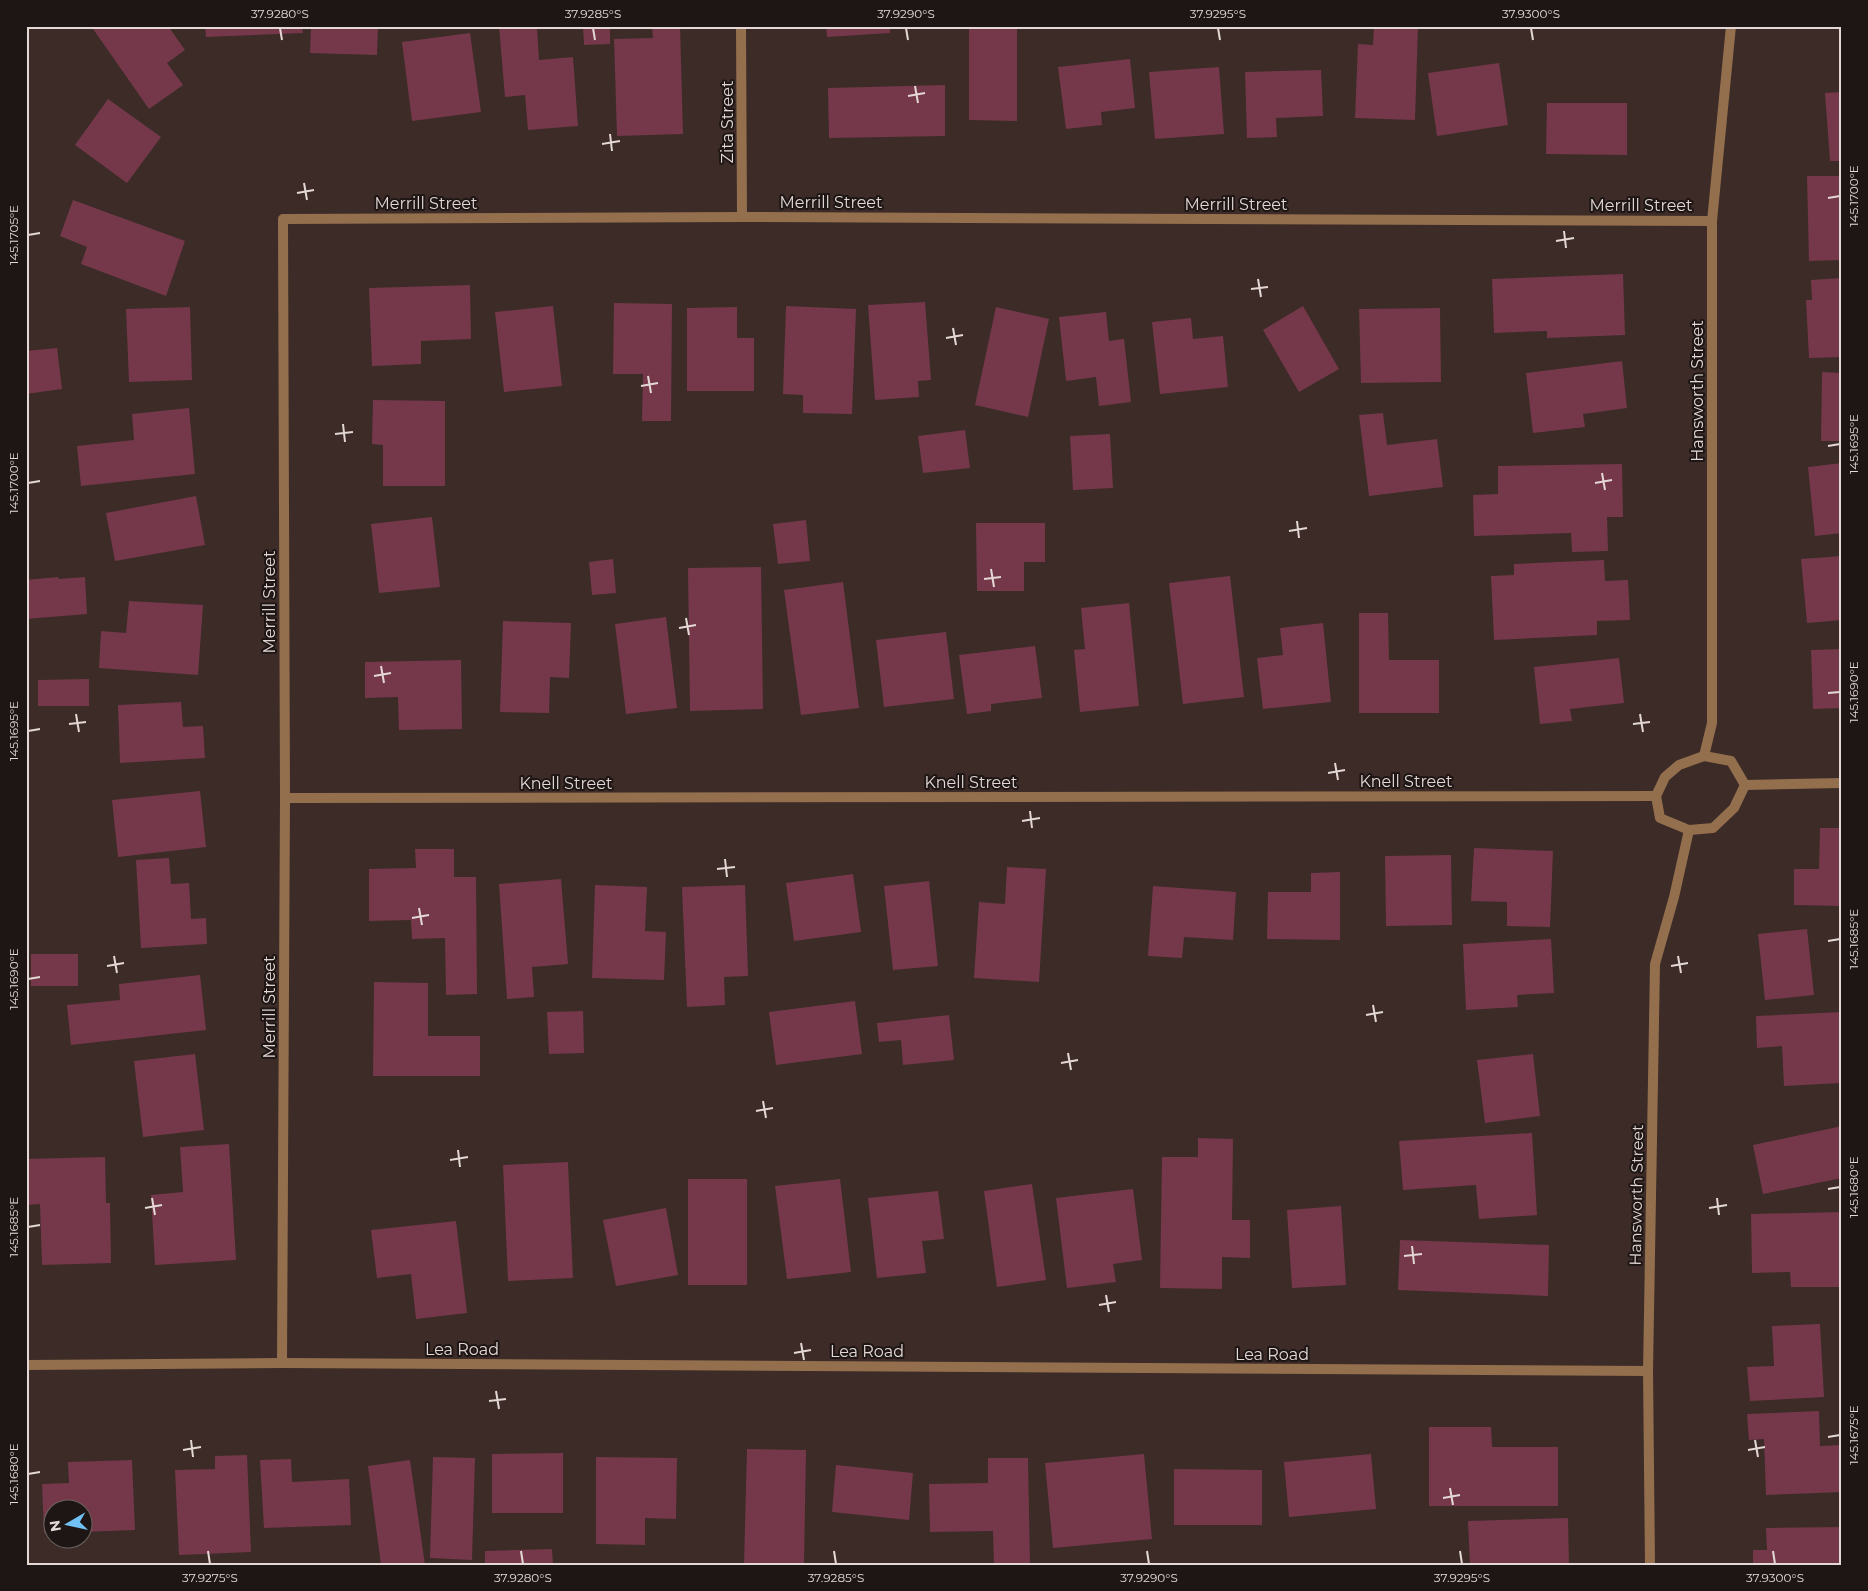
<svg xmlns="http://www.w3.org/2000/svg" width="1868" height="1591" font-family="Montserrat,sans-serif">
	<rect width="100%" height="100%" fill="#3c2b27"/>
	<g fill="#74384a">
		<path d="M91,26h77l17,24 -18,13 16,22 -34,24z"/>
		<path d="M205,26h97l1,7 -97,4z"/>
		<path d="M311,26h67l-1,29 -67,-2z"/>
		<path d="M499,26h38l2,34 34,-3 5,69 -50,4 -3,-35 -20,2z"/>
		<path d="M583,26h27v18l-26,1z"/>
		<path d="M652,26h28l3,108 -66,2 -3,-97 39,-1z"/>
		<path d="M826,26h64v7l-63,4z"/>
		<path d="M969,26h48v95l-48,-1z"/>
		<path d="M1374,26h44l-3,94 -60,-2 3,-74 15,1z"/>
		<path d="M470,33l11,79 -69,9 -10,-79z"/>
		<path d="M1130,59l5,49 -34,4 1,13 -36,4 -8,-62z"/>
		<path d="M1499,63l9,62 -71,11 -9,-63z"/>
		<path d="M1219,67l5,67 -69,5 -6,-67z"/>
		<path d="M1321,70l2,46 -47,2 1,19 -30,1 -2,-66z"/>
		<path d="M945,85v51l-116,2 -1,-50z"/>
		<path d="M1842,92v69h-12l-5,-68z"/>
		<path d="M108,99l53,38 -34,46 -52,-38z"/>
		<path d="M1547,103h80v52l-81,-1z"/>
		<path d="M1807,176h35v84l-33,1z"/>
		<path d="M73,200l112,41 -19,55 -85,-32 6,-17 -27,-11z"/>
		<path d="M1623,274l2,61 -78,3v-7l-53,2 -2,-54z"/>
		<path d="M1842,278v79l-33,1 -3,-58h6l-1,-20z"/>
		<path d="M470,285l1,54 -50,2v23l-49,2 -3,-78z"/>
		<path d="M925,302l6,78 -13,1 1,16 -44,3 -7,-95z"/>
		<path d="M614,303l58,1 -1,117h-29l1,-47h-30z"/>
		<path d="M553,306l9,80 -58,6 -9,-80z"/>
		<path d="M786,306l70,3 -4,105 -49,-1v-18l-20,-1z"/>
		<path d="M1303,306l36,63 -40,23 -36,-62z"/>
		<path d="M190,307l2,73 -63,2 -3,-73z"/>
		<path d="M737,307v31h17v53h-67v-83z"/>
		<path d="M996,307l53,12 -21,98 -53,-12z"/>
		<path d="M1440,308l1,74 -80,1 -2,-74z"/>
		<path d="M1106,312l3,29 15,-2 7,63 -32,4 -3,-29 -30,4 -7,-64z"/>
		<path d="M1191,318l2,21 30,-3 5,51 -68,7 -8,-72z"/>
		<path d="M57,348l5,41 -36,5v-43z"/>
		<path d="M1622,361l5,47 -44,6 2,13 -52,6 -7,-60z"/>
		<path d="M1822,372l20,1v68h-21z"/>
		<path d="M373,400l72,1v85h-62v-41l-11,-1z"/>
		<path d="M189,408l6,66 -114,12 -4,-40 57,-6 -2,-26z"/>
		<path d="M1383,413l4,32 50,-6 6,48 -74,9 -10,-81z"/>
		<path d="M965,430l5,38 -47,5 -5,-37z"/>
		<path d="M1110,434l3,54 -40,2 -3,-54z"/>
		<path d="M1842,463v70l-27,3 -7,-69z"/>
		<path d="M1622,464l1,53h-16l1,34 -36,1 -1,-19 -97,3 -1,-41 25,-1v-28z"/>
		<path d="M196,496l9,49 -90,16 -9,-48z"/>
		<path d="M432,517l8,70 -61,6 -8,-69z"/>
		<path d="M806,520l4,41 -32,3 -5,-40z"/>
		<path d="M976,523h69v39h-21v29h-47z"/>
		<path d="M1842,556v64l-35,3 -6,-64z"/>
		<path d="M613,559l3,34 -24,2 -3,-33z"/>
		<path d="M1604,560l1,21 23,-1 2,40 -33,1v14l-103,5 -3,-64 23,-1v-11z"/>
		<path d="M761,567l2,142 -73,2 -2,-143z"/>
		<path d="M1230,576l14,121 -61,7 -14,-121z"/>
		<path d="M58,577l1,2 26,-2 2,37 -61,5v-39z"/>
		<path d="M843,582l16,126 -58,7 -17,-125z"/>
		<path d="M129,601l74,4 -5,70 -99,-7 2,-37 25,2z"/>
		<path d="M1129,603l10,103 -59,6 -6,-62 11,-1 -4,-41z"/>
		<path d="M1359,613h29l1,47h50v53h-80z"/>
		<path d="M666,617l11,91 -51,6 -11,-90z"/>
		<path d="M503,621l68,2 -2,55 -19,-1 -1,36 -49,-1z"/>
		<path d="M1323,623l8,79 -68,7 -6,-51 26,-3 -3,-27z"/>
		<path d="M946,632l8,67 -70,8 -8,-67z"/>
		<path d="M1035,646l7,52 -51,6v7l-24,3 -8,-59z"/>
		<path d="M1842,649v59l-29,1 -2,-59z"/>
		<path d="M1619,658l5,45 -54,6 2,12 -32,3 -6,-57z"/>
		<path d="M461,660l1,69 -63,1 -1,-33 -33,1v-36z"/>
		<path d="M89,679v27h-51v-26z"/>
		<path d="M181,702l2,25 20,-1 2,32 -85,5 -2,-58z"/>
		<path d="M200,791l6,56 -88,10 -6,-57z"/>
		<path d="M1820,828h22v78l-48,-1v-36h25z"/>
		<path d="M1474,848l79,3 -3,76 -43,-1v-24l-36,-1z"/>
		<path d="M415,849h39v28h22l1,117 -31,1 -1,-57 -33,1 -1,-19 -42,1v-52l47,-1z"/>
		<path d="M1451,855l1,70 -66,1 -1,-70z"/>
		<path d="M169,858l2,26 18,-1 2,36 15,-1 1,26 -66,4 -5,-88z"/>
		<path d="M1007,867l39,2 -7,113 -65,-4 5,-76 26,2z"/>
		<path d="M1340,872v68l-73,-1 1,-47h43v-19z"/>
		<path d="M853,874l8,58 -67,9 -8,-58z"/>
		<path d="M561,879l7,85 -36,3 2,30 -27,2 -8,-115z"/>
		<path d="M929,881l9,85 -45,4 -9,-84z"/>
		<path d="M595,885l52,2 -2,44 21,1 -2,48 -72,-2z"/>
		<path d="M745,885l3,91 -24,1 1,28 -38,2 -5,-120z"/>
		<path d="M1153,886l83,6 -3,48 -49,-3 -2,21 -34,-2z"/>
		<path d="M1807,929l7,66 -49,5 -7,-66z"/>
		<path d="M1551,939l3,54 -37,2 1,12 -52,3 -3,-66z"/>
		<rect x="31" y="954" width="47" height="32"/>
		<path d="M200,975l6,55 -135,15 -4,-40 53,-5 -1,-16z"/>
		<path d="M374,982l54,1v53h52v40h-107z"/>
		<path d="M855,1001l7,53 -86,11 -7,-53z"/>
		<path d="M583,1011l1,42 -35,1 -2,-42z"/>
		<path d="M1842,1012v30h-3l2,41 -57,3 -2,-40 -25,2 -1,-32z"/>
		<path d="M949,1015l5,45 -51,5 -2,-25 -22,2 -2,-19z"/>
		<path d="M195,1054l9,76 -61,7 -9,-76z"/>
		<path d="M1533,1054l7,62 -55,7 -8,-63z"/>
		<path d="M1842,1126v52l-79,16 -10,-49z"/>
		<path d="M1532,1133l5,82 -58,4 -3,-34 -73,5 -4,-49z"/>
		<path d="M1198,1138l35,1 -1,81h18v38l-28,-1v32l-62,-1 2,-131h36z"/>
		<path d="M229,1144l7,116 -81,5 -4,-70 32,-3 -3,-45z"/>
		<path d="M105,1157l1,46h4l1,60 -69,2 -2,-61 -14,1v-46z"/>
		<path d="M568,1162l5,116 -65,3 -5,-116z"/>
		<rect x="688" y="1179" width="59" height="106"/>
		<path d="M840,1179l11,93 -64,7 -12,-93z"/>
		<path d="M1032,1184l14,96 -49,7 -13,-96z"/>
		<path d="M1133,1189l9,71 -29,4 3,18 -49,6 -11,-90z"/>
		<path d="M938,1191l6,48 -22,2 4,32 -49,5 -9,-80z"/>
		<path d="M1341,1206l5,79 -54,3 -5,-78z"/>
		<path d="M666,1208l12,67 -62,11 -13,-66z"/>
		<path d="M1842,1212v75h-51l-1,-15 -38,1 -1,-59z"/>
		<path d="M456,1221l11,92 -51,6 -5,-45 -34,4 -6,-48z"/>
		<path d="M1400,1240l149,5 -1,51 -150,-6z"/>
		<path d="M1820,1324l4,73 -74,4 -3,-34 27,-1 -2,-40z"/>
		<path d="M1819,1411l1,35 22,-1v47l-76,3 -2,-56 -15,1 -2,-26z"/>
		<path d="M1429,1427h62l1,20h66v59h-129z"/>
		<path d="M747,1449l59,1 -2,115h-60z"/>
		<path d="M563,1453v60h-71v-59z"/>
		<path d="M1144,1454l8,85 -99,9 -8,-85z"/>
		<path d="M1371,1454l5,55 -87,8 -5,-55z"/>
		<path d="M247,1455l4,97 -72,3 -4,-85 40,-1v-13z"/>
		<path d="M433,1457l42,1 -3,102 -42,-2z"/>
		<path d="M596,1457l81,1 -1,61 -31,-1v27l-49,-1z"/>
		<path d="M988,1458h40l2,107h-36l-1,-34 -63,1 -1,-48 59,-1z"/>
		<path d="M291,1459l1,23 57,-3 2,46 -87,3 -4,-68z"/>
		<path d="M132,1460l3,70 -53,2v-24h-30v25h-8l-2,-49 27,-1 -1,-21z"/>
		<path d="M410,1460l15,105h-44l-13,-99z"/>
		<path d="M836,1465l77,8 -4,47 -77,-8z"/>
		<path d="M1174,1469l88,1v55h-88z"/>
		<path d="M1568,1518l1,47h-99l-2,-44z"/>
		<path d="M1842,1527v38h-89v-15h14l-1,-22z"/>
		<path d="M552,1549l1,16h-68v-14z"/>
	</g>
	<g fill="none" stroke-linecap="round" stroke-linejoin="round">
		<g stroke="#936f4e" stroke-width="10">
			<path d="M741,26l1,191"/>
			<path d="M1704,756l8,-33v-502l19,-195"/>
			<path d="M1704,756l27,5 14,24 -11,23 -21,20 -24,2 -29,-12 -4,-22 9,-19 14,-12z"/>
			<path d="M1745,785l97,-2"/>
			<path d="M285,798l1371,-2"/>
			<path d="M282,1363l3,-565 -2,-579 459,-2 970,4"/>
			<path d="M26,1365l256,-2 1366,8"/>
			<path d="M1650,1565l-2,-194 7,-407 19,-67 15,-67"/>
		</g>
	</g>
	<path fill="none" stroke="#e3d8d5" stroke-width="2" d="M280,28l2,12M593,28l2,12M906,28l2,12M1218,28l2,12M1531,28l2,12M915,86l3,17M908,96l17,-3M610,134l2,17M602,144l18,-3M304,183l3,17M297,193l17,-3M1828,198l12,-2M1564,231l2,17M28,235l12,-2M1556,241l18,-3M1258,279l3,18M1251,289l17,-2M953,328l3,17M946,338l17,-3M648,376l3,17M641,386l17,-3M343,424l2,18M335,434l18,-2M1828,446l12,-2M1602,473l3,17M28,483l12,-2M1595,483l17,-3M1297,521l2,17M1289,531l18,-3M991,569l3,18M984,579l17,-2M686,618l3,17M679,628l17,-3M381,666l3,17M374,676l17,-3M1828,693l12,-1M76,714l3,18M1640,714l3,18M69,724l17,-2M1633,724l17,-2M28,731l12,-2M1335,763l3,17M1328,773l17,-3M1030,811l2,17M1022,821l18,-3M725,859l2,18M717,869l18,-2M419,908l3,17M412,918l17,-3M1828,941l12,-2M114,956l3,17M1678,956l3,17M107,966l17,-3M1671,966l17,-3M28,979l12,-2M1373,1005l3,17M1366,1015l17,-3M1068,1053l3,17M1061,1063l17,-3M763,1101l3,17M756,1111l17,-3M458,1150l2,17M450,1160l18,-3M1828,1189l12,-2M152,1198l3,17M1717,1198l2,17M145,1208l17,-3M1709,1208l18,-3M28,1227l12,-2M1412,1246l2,18M1404,1256l18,-2M1106,1295l3,17M1099,1305l17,-3M801,1343l3,17M794,1353l17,-3M496,1391l3,18M489,1401l17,-2M1828,1437l12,-2M191,1440l2,17M1755,1440l3,17M183,1450l18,-3M1748,1450l17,-3M28,1474l12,-2M1450,1488l3,17M1443,1498l17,-3M208,1551l2,13M521,1551l2,13M834,1551l2,13M1147,1551l2,13M1460,1551l2,13M1773,1551l2,13"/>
	<g text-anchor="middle" stroke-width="4" stroke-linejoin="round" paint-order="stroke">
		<g font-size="16" fill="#e3d8d5" stroke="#1d1614">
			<text transform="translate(727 122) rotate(-90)" y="6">Zita Street</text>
			<text x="831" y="208">Merrill Street</text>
			<text x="426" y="209">Merrill Street</text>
			<text x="1236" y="210">Merrill Street</text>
			<text x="1641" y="211">Merrill Street</text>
			<text transform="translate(1697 391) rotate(-90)" y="6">Hansworth Street</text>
			<text transform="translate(269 602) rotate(-90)" y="6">Merrill Street</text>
			<text x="1406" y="787">Knell Street</text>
			<text x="971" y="788">Knell Street</text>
			<text x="566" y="789">Knell Street</text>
			<text transform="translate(269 1007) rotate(-90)" y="6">Merrill Street</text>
			<text transform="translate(1636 1195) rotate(-89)" y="6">Hansworth Street</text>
			<text x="462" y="1355">Lea Road</text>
			<text x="867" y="1357">Lea Road</text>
			<text x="1272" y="1360">Lea Road</text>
		</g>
	</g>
	<rect width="1868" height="1591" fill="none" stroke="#1d1614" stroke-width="55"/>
	<g transform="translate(68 1524) rotate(261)"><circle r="24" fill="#1d1614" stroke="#6c6461"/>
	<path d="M0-4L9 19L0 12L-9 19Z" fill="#72c1f5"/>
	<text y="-8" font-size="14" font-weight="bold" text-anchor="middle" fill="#e3d8d5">N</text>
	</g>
	<rect x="28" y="28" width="1812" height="1536" fill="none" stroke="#e3d8d5" stroke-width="2"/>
	<g font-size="12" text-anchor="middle" fill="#e3d8d5">
		<text x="280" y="18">37.9280°S</text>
		<text x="593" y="18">37.9285°S</text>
		<text x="906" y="18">37.9290°S</text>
		<text x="1218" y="18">37.9295°S</text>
		<text x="1531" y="18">37.9300°S</text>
		<text transform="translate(1854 196) rotate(-90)" y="4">145.1700°E</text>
		<text transform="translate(14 235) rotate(-90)" y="4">145.1705°E</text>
		<text transform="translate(1854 444) rotate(-90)" y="4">145.1695°E</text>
		<text transform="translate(14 483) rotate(-90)" y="4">145.1700°E</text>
		<text transform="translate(1854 692) rotate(-90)" y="4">145.1690°E</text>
		<text transform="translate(14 731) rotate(-90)" y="4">145.1695°E</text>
		<text transform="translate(1854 939) rotate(-90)" y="4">145.1685°E</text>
		<text transform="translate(14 979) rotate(-90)" y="4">145.1690°E</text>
		<text transform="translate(1854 1187) rotate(-90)" y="4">145.1680°E</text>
		<text transform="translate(14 1227) rotate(-90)" y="4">145.1685°E</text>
		<text transform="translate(1854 1435) rotate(-90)" y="4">145.1675°E</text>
		<text transform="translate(14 1474) rotate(-90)" y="4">145.1680°E</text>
		<text x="210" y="1582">37.9275°S</text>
		<text x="523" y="1582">37.9280°S</text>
		<text x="836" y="1582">37.9285°S</text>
		<text x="1149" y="1582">37.9290°S</text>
		<text x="1462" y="1582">37.9295°S</text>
		<text x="1775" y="1582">37.9300°S</text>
	</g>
</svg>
